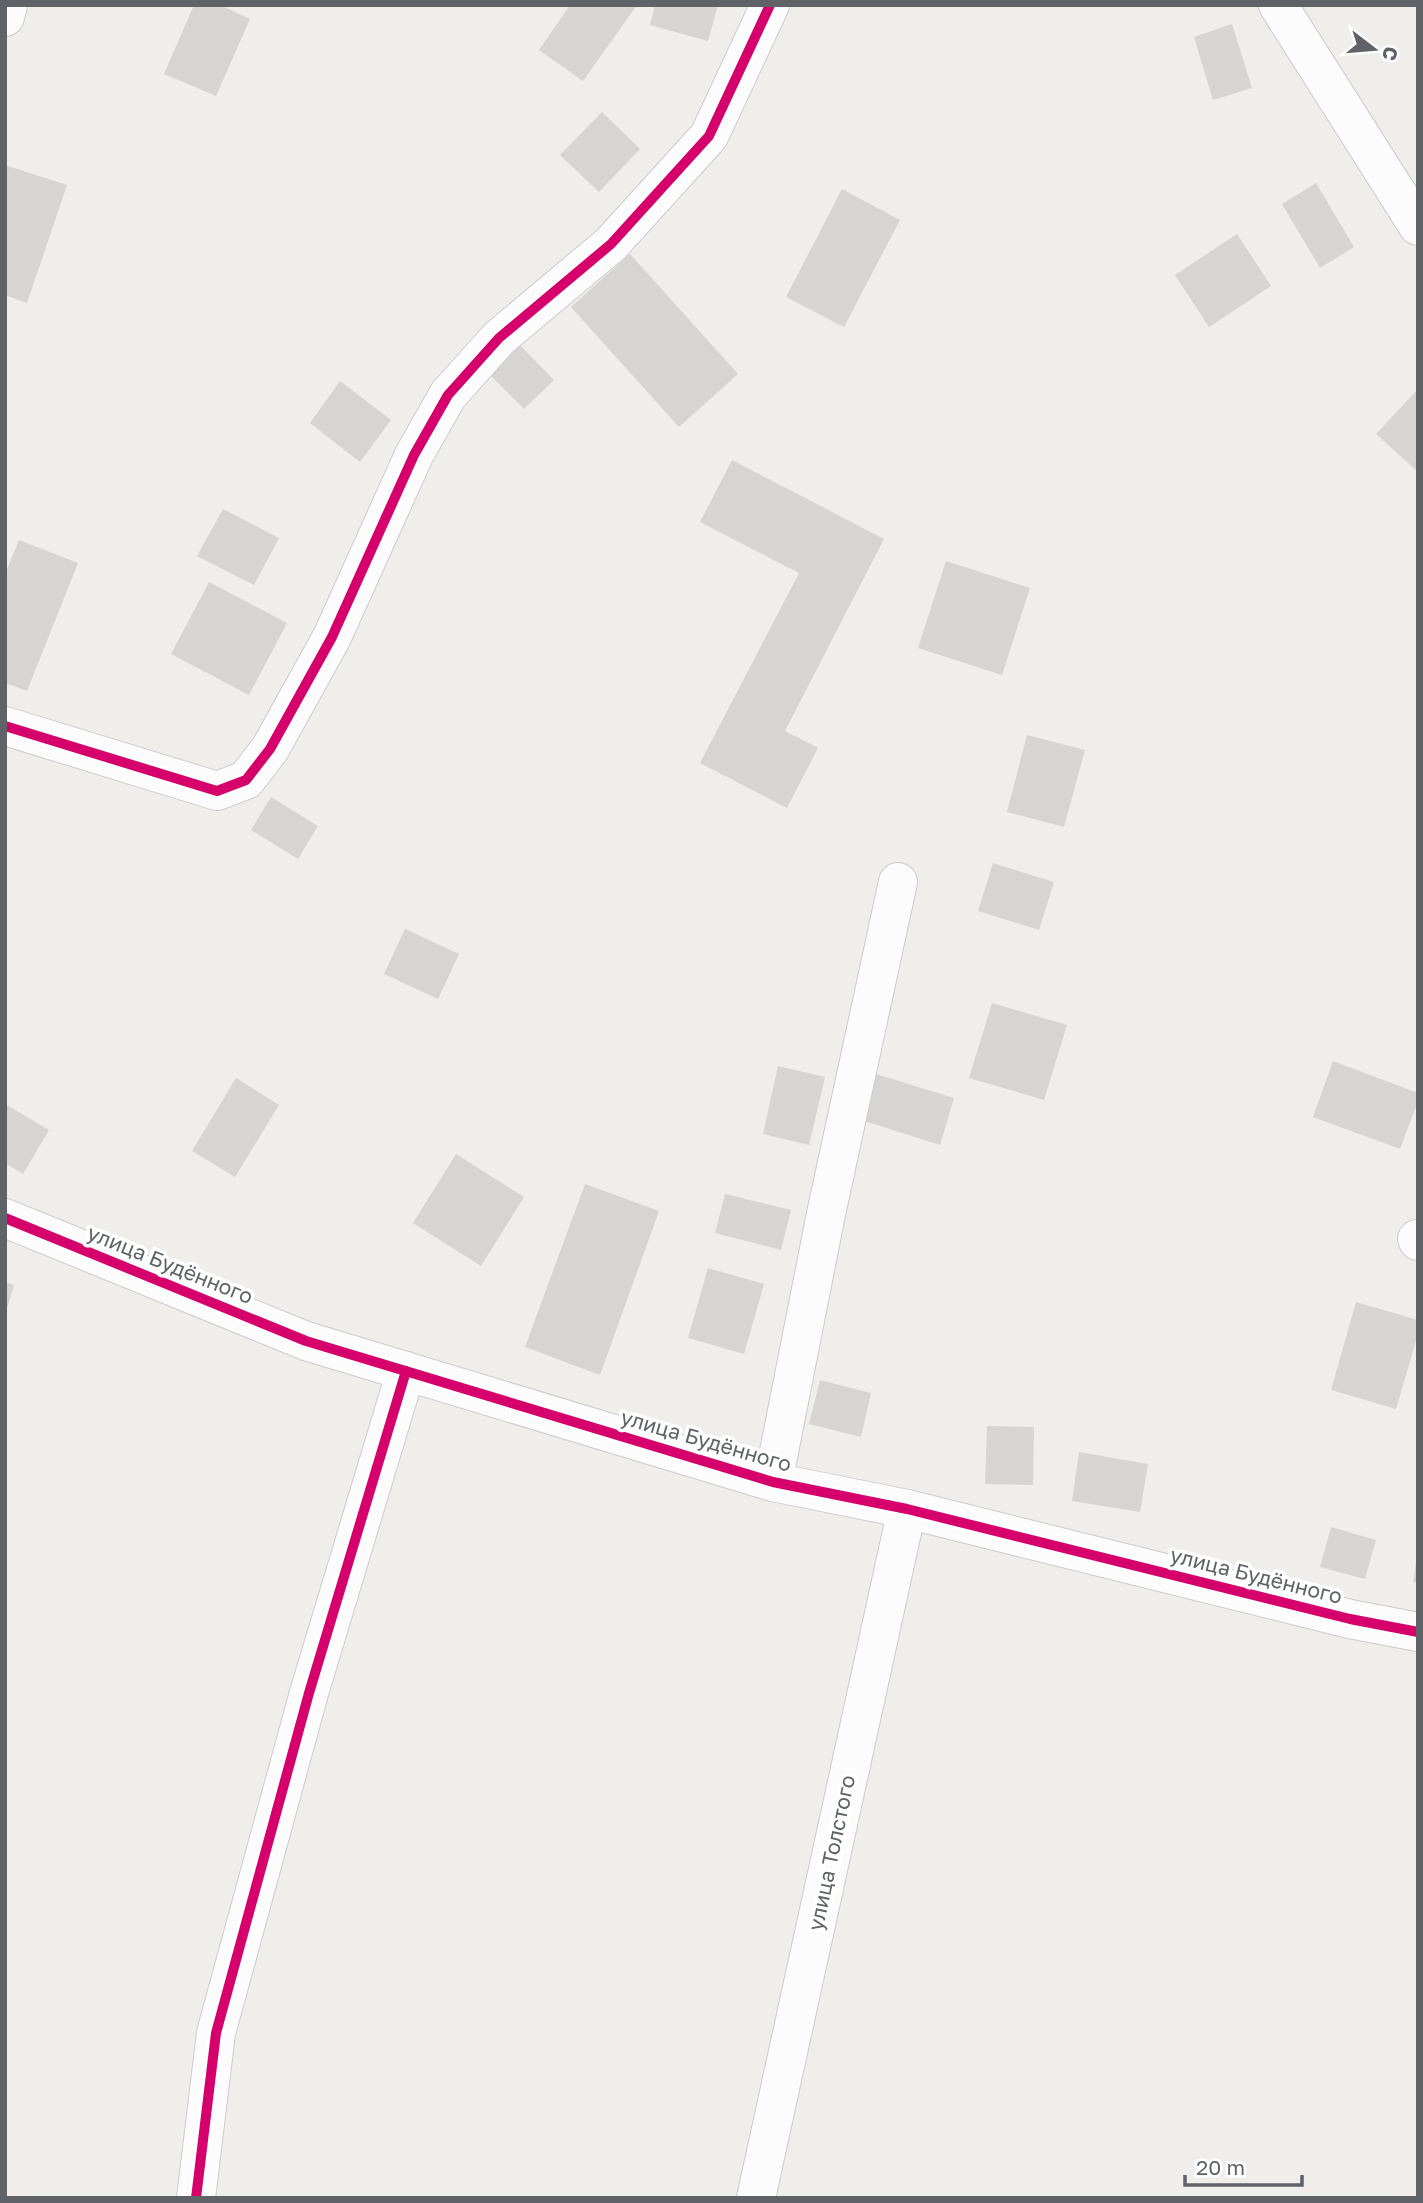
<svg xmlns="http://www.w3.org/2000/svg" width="1423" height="2203" font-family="'Golos Text',sans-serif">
	<rect width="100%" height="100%" fill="#efeeea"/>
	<g fill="#d6d5d3">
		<path d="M194,5h26l30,14 -34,77 -52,-22z"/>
		<path d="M570,5h67l-54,76 -44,-31z"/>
		<path d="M655,5h63l-10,36 -58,-16z"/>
		<path d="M1232,24l20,64 -39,12 -19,-63z"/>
		<path d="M602,112l38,37 -41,43 -39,-37z"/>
		<path d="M5,165l62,20 -40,118 -22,-8z"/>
		<path d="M1316,183l38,64 -34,21 -38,-64z"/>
		<path d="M842,189l58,31 -56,107 -58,-30z"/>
		<path d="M1237,234l34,52 -62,41 -34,-52z"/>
		<path d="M630,254l108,120 -59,53 -108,-120z"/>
		<path d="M513,338l41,42 -30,29 -41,-41z"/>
		<path d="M340,381l51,39 -31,42 -50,-39z"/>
		<path d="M1418,389v83l-42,-38z"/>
		<path d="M732,460l152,79 -99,192 33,17 -31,60 -87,-45 99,-190 -99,-51z"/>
		<path d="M223,509l56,29 -25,47 -57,-29z"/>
		<path d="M19,540l59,23 -51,128 -22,-8v-109z"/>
		<path d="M946,561l84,27 -28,87 -84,-27z"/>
		<path d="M209,582l78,41 -38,72 -78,-41z"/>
		<path d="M1027,735l58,15 -21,77 -57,-15z"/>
		<path d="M271,797l47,29 -20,33 -47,-29z"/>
		<path d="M993,863l61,19 -15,48 -61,-19z"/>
		<path d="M405,929l54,25 -21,45 -54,-25z"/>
		<path d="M992,1003l75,22 -23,75 -75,-22z"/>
		<path d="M1333,1061l85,32v8l-18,48 -87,-32z"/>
		<path d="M778,1066l47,11 -16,68 -46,-11z"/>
		<path d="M873,1073l81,25 -14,47 -82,-26z"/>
		<path d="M236,1078l43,27 -44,72 -43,-26z"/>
		<path d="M5,1104l44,26 -26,44 -18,-11z"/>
		<path d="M456,1154l68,43 -43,69 -68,-43z"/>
		<path d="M585,1184l74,27 -59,164 -75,-28z"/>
		<path d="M725,1194l66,16 -10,40 -66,-17z"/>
		<path d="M708,1268l56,16 -20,70 -56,-16z"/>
		<path d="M5,1282l9,3 -8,27h-1z"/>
		<path d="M1356,1302l62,18v14l-22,75 -65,-19z"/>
		<path d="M820,1380l51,13 -10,44 -52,-13z"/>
		<path d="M987,1426l47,1 -1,58 -48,-1z"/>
		<path d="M1079,1452l69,12 -8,48 -68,-11z"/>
		<path d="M1331,1527l45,13 -11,39 -45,-12z"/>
		<path d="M1416,1563l2,1v19l-5,-1z"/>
	</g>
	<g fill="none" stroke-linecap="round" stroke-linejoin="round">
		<g stroke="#cbcccc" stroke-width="40">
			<g id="minor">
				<path d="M5,17l3,-12"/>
				<path d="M5,726l212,65 29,-11 24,-31 62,-112 82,-182 34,-60 51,-57 112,-94 98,-108 61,-131"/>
				<path d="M5,1218l301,123 467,141 134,27 443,110 68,13"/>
				<path d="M1417,1239l1,2"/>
				<path d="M773,1482l53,-268 72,-332"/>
				<path d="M196,2198l20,-165 93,-340 97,-322"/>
				<path d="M756,2198l151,-689"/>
			</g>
		</g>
		<g stroke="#cacacb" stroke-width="40">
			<path id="secondary" d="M1278,5l140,221"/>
		</g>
		<use href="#minor" stroke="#fdfcfc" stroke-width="38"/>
		<use href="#secondary" stroke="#fdfcfc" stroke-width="38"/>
		<g stroke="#fff" stroke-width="15">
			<g id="cycleway">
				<path d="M5,726l212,65 29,-11 24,-31 62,-112 82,-182 34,-60 51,-57 112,-94 98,-108 61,-131"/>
				<path d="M5,1218l301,123 467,141 134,27 443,110 68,13"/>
				<path d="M196,2198l20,-165 93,-340 97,-322"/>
			</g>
		</g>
		<use href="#cycleway" stroke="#d6006c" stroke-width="10"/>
	</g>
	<g text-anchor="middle" stroke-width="7" stroke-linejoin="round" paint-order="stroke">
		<g font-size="21" fill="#5f6368" stroke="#fff">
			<text transform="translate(170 1265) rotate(22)" y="7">улица Будённого</text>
			<text transform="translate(706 1441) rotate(16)" y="7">улица Будённого</text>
			<text transform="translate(1256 1576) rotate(14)" y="7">улица Будённого</text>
			<text transform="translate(832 1853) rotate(-78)" y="7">улица Толстого</text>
		</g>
	</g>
	<rect width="1423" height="2203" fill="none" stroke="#5f6368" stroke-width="14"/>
	<g transform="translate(1374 49) rotate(106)" stroke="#ffffff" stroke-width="5" paint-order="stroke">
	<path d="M0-5L12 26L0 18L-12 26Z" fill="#5f6368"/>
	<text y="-10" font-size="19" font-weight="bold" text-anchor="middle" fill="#5f6368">С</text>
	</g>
	<path d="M1185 2175v10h117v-10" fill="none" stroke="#5f6368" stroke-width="3.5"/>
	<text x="1196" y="2175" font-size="21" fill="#5f6368" stroke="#ffffff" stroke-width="5" paint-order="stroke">20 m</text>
</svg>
